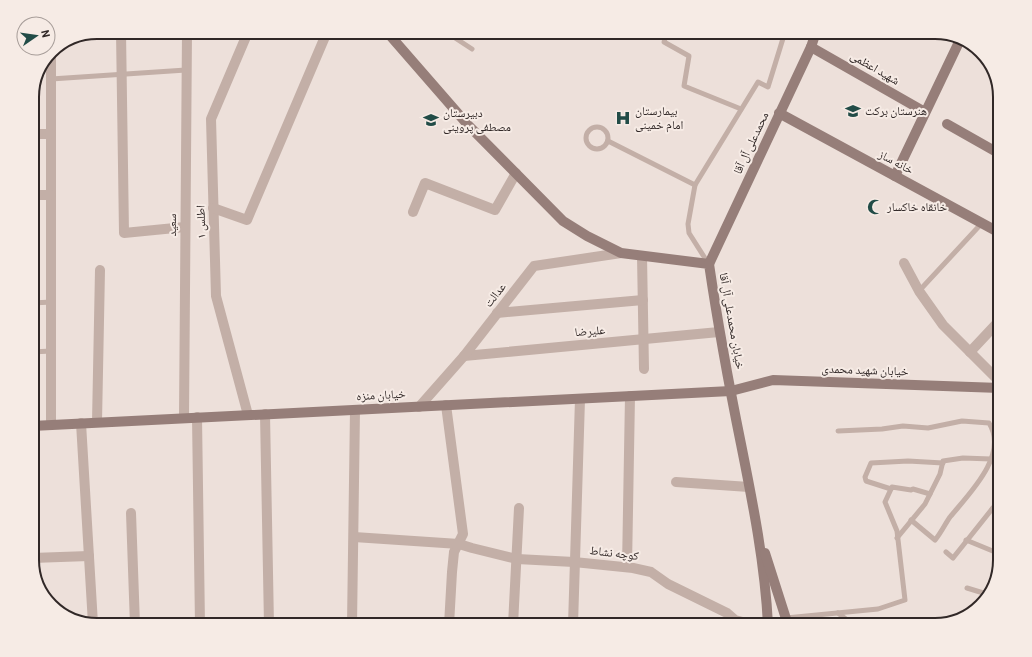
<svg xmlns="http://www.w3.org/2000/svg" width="1032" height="657" font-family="Barlow,'Noto Naskh Arabic',sans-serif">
	<rect width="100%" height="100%" fill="#ede0da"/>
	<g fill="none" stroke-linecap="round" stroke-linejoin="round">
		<g stroke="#c3afa7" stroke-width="5">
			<path d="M446,32l26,17"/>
			<path d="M667,32l-3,10 25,14 -5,30 57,23"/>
			<path d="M51,79l135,-9"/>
			<circle cx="597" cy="138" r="11"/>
			<path d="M608,141l87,44"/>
			<path d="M708,263l-19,-30 -1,-9 7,-39 63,-103 10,5 17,-55"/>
			<path d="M919,291l63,-68"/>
			<path d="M32,303l20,-1"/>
			<path d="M32,352l19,-1"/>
			<path d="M838,431l44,-2 21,-3 25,2 34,-7 27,2c20,32 -20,71 -39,94 -5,7 -9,16 -15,23l-24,-20"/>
			<path d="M891,489l1,-2 19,3 2,-1 17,5"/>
			<path d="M992,509l8,4"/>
			<path d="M897,538l28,-34 15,-30 3,-13 20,-3 28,1"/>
			<path d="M966,540l34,14"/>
			<path d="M946,552l7,6 47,-59"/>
			<path d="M967,588l23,7"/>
			<path d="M838,613l13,10 23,2"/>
			<path d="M786,618l92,-9 27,-9 -8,-69 -12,-29 6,-13 -25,-8 -1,-4 6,-14 37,-2 35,2"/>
			<path d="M914,625h2"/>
		</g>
		<g stroke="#c3afa7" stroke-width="10">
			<path d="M121,32l3,201 61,-6"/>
			<path d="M248,32l-37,87 5,177 32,119"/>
			<path d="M51,51v374"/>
			<path d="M32,134h19"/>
			<path d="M32,195h19"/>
			<path d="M213,208l34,12 80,-188"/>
			<path d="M413,212l12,-29 70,27 21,-37"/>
			<path d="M642,256l2,113"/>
			<path d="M904,263l15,28 24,34 57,57"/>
			<path d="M497,313l146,-13"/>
			<path d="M970,352l30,-32"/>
			<path d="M464,356l255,-24"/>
			<path d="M446,405l17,129 -9,18 -2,20 -3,53"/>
			<path d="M419,407l45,-51 70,-90 87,-13"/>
			<path d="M265,414l4,211"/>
			<path d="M197,417l3,208"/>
			<path d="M184,418l3,-386"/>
			<path d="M97,422l3,-152"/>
			<path d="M81,423l12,201"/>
			<path d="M676,482l73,5"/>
			<path d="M131,513l4,112"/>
			<path d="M354,537l105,7 13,4 45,11 57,3 59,6 18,4 17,12 59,29 8,7 19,5"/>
			<path d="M32,558l57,-2"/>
			<path d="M627,567l3,-171"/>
			<path d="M352,625l3,-215"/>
			<path d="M513,625l6,-117"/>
			<path d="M573,625l7,-226"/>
		</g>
		<g stroke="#967e79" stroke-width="10">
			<path d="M387,32l81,93 95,96 24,15 34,17 88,11c9,61 20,121 32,180 12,60 24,120 27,181"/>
			<path d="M811,47l114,65"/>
			<path d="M779,113l221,120"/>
			<path d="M947,124l53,30"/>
			<path d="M895,176l65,-136"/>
			<path d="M709,264l102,-217 5,-15"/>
			<path d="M32,426l699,-35 42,-11 227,8"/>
			<path d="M765,553l23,72"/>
		</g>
	</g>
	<defs>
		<g id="school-bare" transform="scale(1.2)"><path d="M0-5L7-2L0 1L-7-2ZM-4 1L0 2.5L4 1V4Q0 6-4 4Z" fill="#224c47" stroke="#f6ebe5" stroke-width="2.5" paint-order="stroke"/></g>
		<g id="hospital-bare" transform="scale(1.2)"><path d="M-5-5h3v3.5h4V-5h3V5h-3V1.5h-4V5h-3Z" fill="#224c47" stroke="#f6ebe5" stroke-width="2.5" paint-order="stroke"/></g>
		<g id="mosque-bare" transform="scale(1.2)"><path d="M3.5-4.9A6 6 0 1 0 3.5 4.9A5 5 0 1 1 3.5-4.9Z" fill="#224c47" stroke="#f6ebe5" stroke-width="2.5" paint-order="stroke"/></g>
	</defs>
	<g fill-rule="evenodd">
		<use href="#school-bare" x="853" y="111"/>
		<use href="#hospital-bare" x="623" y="118"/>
		<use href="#school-bare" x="431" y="120"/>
		<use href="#mosque-bare" x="875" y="207"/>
	</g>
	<g text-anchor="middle" stroke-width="4" stroke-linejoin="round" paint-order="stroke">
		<g font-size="12" fill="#312827" stroke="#f6ebe5">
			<text transform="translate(875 68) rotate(30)" y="4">شهید اعظمی</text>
			<text transform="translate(751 143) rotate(-65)" y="4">محمدعلی آل آقا</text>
			<text transform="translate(896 162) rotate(28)" y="4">خانه ساز</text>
			<text transform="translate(201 222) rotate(-92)" y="4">اطلس ۱</text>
			<text transform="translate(172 225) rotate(-90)" y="4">سعید</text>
			<text transform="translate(495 295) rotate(-52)" y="4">عدالت</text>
			<text transform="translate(732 321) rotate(80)" y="4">خیابان محمدعلی آل آقا</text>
			<text transform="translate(590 331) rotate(-5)" y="4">علیرضا</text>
			<text transform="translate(865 370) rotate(2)" y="4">خیابان شهید محمدی</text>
			<text transform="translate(381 395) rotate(-3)" y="4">خیابان منزه</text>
			<text transform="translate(614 553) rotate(7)" y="4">کوچه نشاط</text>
		</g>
		<g font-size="12" fill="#312827" stroke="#f6ebe5" text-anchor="start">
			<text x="635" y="115">بیمارستان<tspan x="635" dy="14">امام خمینی</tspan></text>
			<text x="865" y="115">هنرستان برکت</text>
			<text x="443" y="117">دبیرستان<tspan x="443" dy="14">مصطفی پروینی</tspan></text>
			<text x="887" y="211">خانقاه خاکسار</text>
		</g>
	</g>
	<path d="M0 0H1032V657H0ZM97 39H935A58 58 0 0 1 993 97V560A58 58 0 0 1 935 618H97A58 58 0 0 1 39 560V97A58 58 0 0 1 97 39Z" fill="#f6ebe5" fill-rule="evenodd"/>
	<path fill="none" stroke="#312827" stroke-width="2" d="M97 39H935A58 58 0 0 1 993 97V560A58 58 0 0 1 935 618H97A58 58 0 0 1 39 560V97A58 58 0 0 1 97 39Z"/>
	<g transform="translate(36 36) rotate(77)"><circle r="19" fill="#f6ebe5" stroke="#a79d99"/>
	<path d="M0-3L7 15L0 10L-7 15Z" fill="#224c47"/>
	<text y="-6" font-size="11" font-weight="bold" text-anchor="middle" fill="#312827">N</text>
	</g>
</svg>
